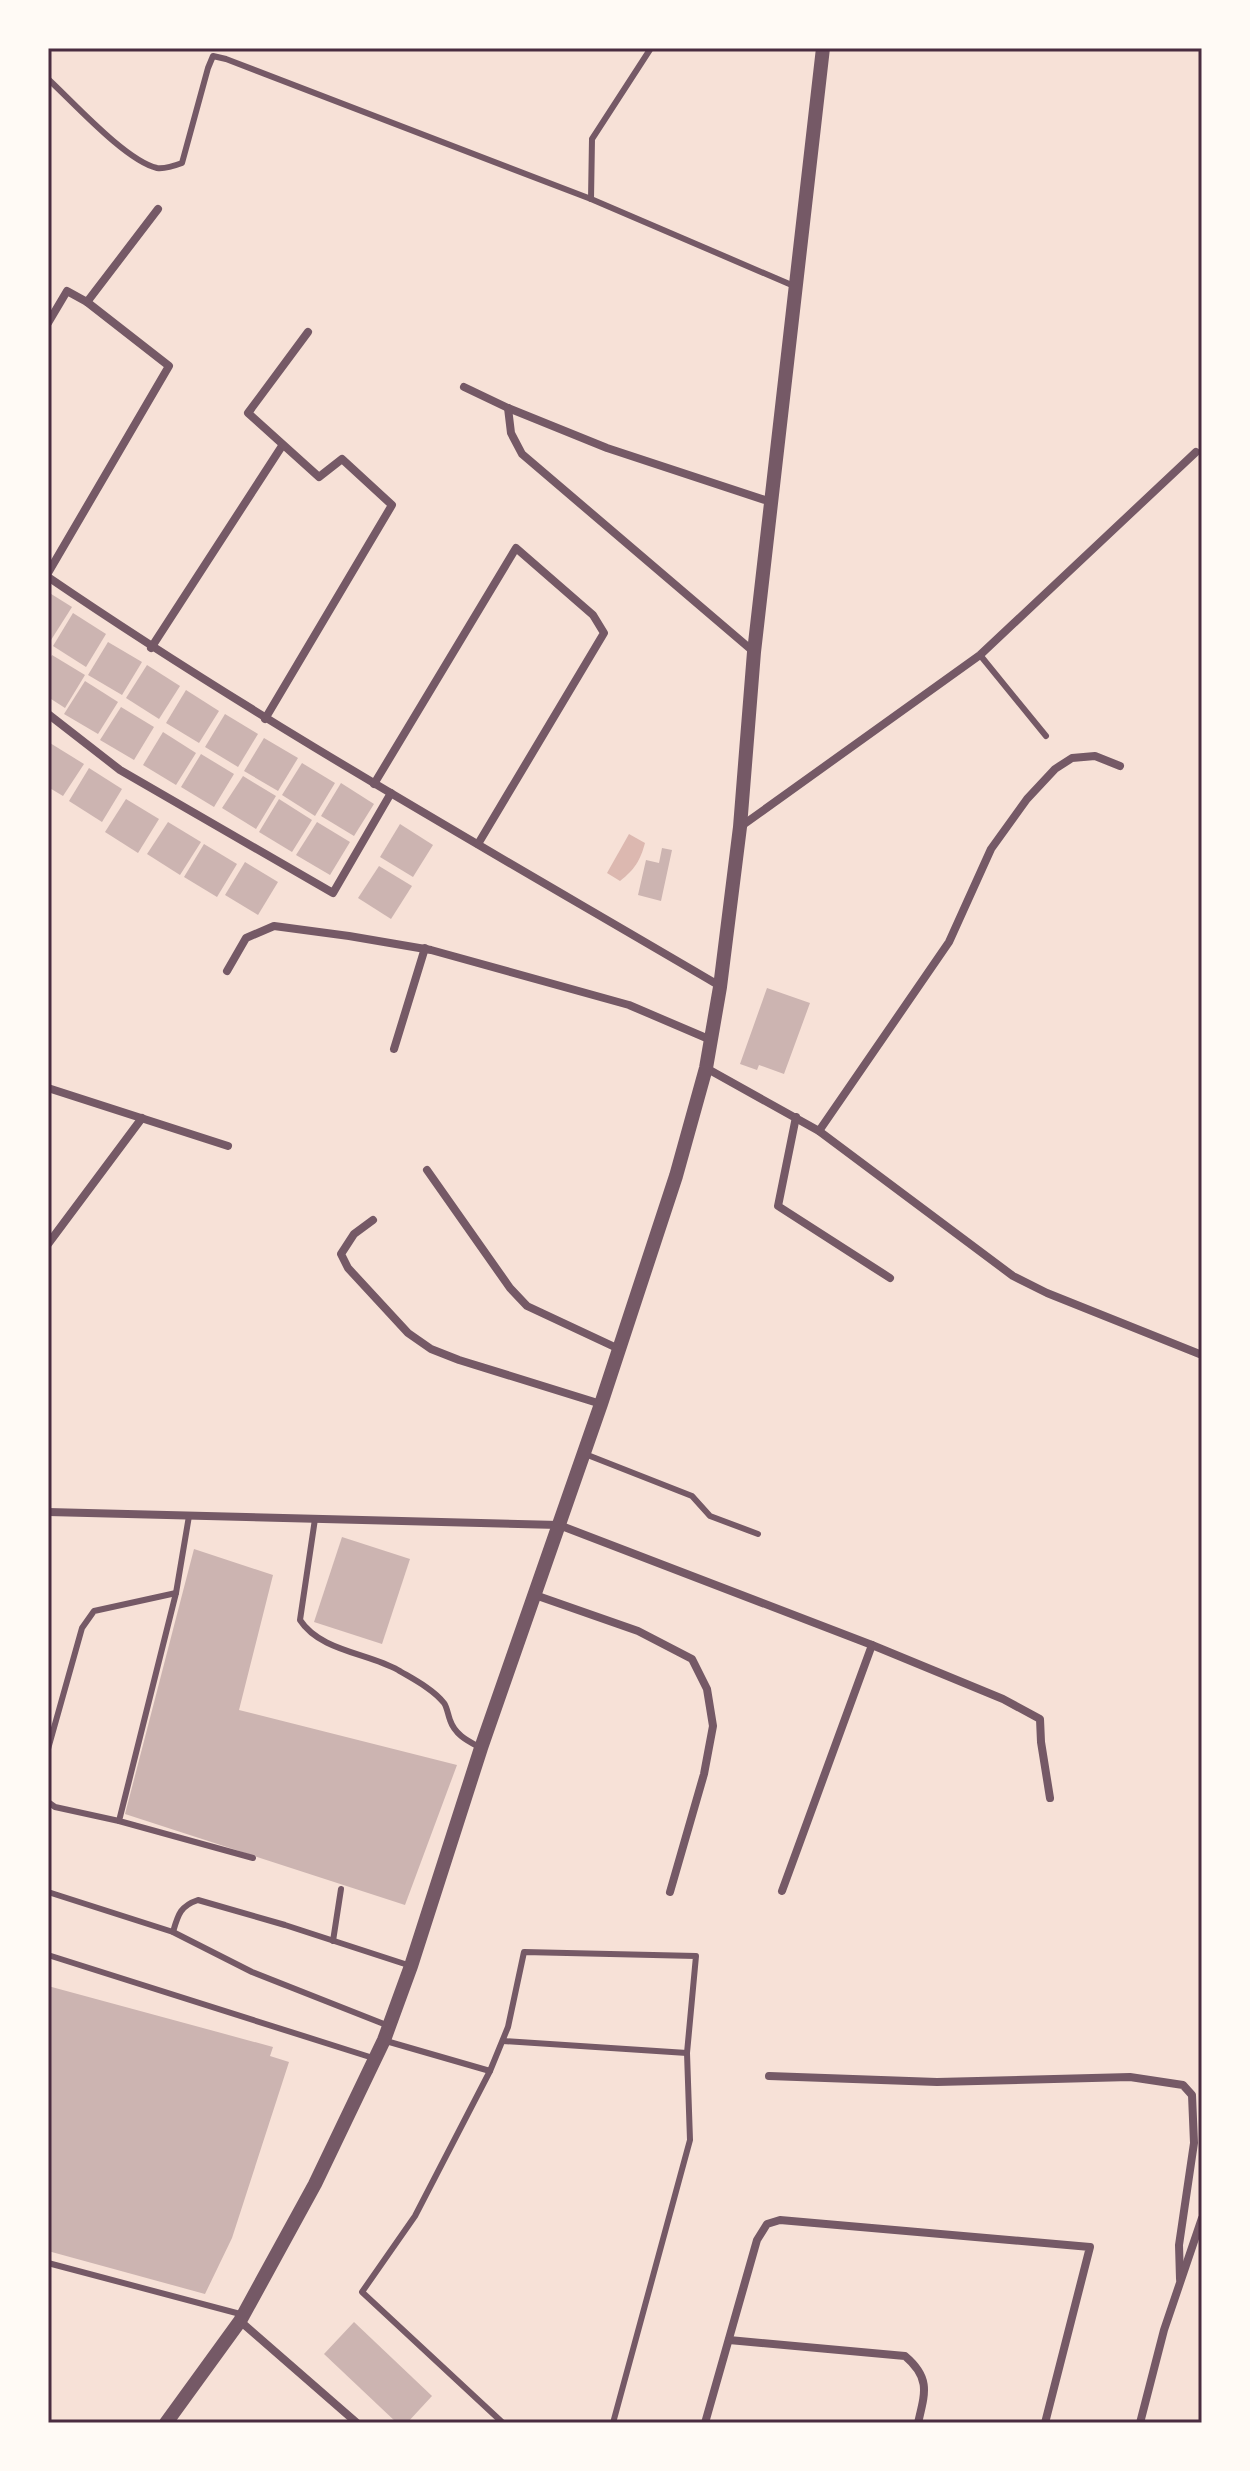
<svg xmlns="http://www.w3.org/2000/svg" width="1250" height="2471" font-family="Georgia,serif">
	<rect width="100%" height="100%" fill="#f7e1d7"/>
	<path fill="#dcb8b0" d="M629,834l16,9c-5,18 -10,26 -25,38l-13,-8z"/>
	<g fill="#ccb4b1">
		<path d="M48,592l24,15 -21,33 -3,-2z"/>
		<path d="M73,613l33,21 -20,33 -33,-21z"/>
		<path d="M108,642l34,20 -20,33 -34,-20z"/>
		<path d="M52,655l33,20 -20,33 -17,-11v-35z"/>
		<path d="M147,665l33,21 -21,33 -33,-21z"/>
		<path d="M85,681l33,21 -20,32 -34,-20z"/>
		<path d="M186,690l33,21 -20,32 -33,-20z"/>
		<path d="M121,707l33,20 -20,33 -34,-20z"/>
		<path d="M225,714l33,20 -20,33 -33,-20z"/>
		<path d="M163,732l33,21 -20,32 -33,-20z"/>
		<path d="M264,738l34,20 -20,33 -34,-20z"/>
		<path d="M50,743l34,21 -21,32 -15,-9v-40z"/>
		<path d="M201,754l33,20 -20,33 -33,-20z"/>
		<path d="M302,763l33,20 -20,33 -33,-21z"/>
		<path d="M89,768l33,21 -20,33 -33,-21z"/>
		<path d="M243,776l33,20 -20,33 -34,-21z"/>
		<path d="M341,783l33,21 -20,32 -33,-20z"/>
		<path d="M126,799l33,20 -21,34 -33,-21z"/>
		<path d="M279,799l33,21 -20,32 -33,-20z"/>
		<path d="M168,822l33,20 -21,33 -33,-21z"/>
		<path d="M317,822l33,20 -20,33 -34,-20z"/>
		<path d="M400,824l33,21 -20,32 -33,-20z"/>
		<path d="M204,844l33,20 -20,33 -33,-20z"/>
		<path d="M662,848l10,2 -11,51 -23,-6 8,-35 13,3z"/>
		<path d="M245,862l33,20 -20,33 -33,-20z"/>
		<path d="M379,866l33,20 -21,33 -33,-21z"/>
		<path d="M767,988l43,15 -26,71 -25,-9 -2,5 -17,-6z"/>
		<path d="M342,1537l68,22 -28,85 -68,-22z"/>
		<path d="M194,1549l79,26 -34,135 218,55 -52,140 -280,-91z"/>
		<path d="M48,1986l225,61 -3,9 19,6 -57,176 -27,56 -157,-43z"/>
		<path d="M354,2322l78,74 -25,27h-10l-73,-69z"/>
	</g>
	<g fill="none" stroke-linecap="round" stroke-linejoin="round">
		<g stroke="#755966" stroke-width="6">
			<path d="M48,79c25,23 78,82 109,89 8,1 17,-2 25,-5l26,-95 5,-12 13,3 365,140 203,87"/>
			<path d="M591,199l1,-60 59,-91"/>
			<path d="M980,655l66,81"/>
			<path d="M585,1454l107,42 18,20 48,18"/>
			<path d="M189,1516l-13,77 -57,228 134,37"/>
			<path d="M315,1519l-15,101c20,31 68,33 98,50 15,9 35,19 46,33 3,4 4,12 6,17 5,15 18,21 31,28"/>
			<path d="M48,1749l34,-121 12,-17 82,-18"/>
			<path d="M48,1802l7,5 64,14"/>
			<path d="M48,1892l125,40 79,40 137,54"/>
			<path d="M173,1932c5,-17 7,-26 25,-32l87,25 126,41"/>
			<path d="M333,1941l8,-52"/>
			<path d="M48,1955l325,103"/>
			<path d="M386,2041l104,30"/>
			<path d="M503,2041l184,12"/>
			<path d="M48,2263l196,52"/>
			<path d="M503,2423l-141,-131 53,-76 75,-145 18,-44 16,-75 172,4 -9,97 3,87 -77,283"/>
		</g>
		<g stroke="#755966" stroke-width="8">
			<path d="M87,302l71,-93"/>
			<path d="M48,323l19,-32 20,11 82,64 -121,207"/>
			<path d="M464,387l44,21 99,40 164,54"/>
			<path d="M508,408l3,25 11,21 232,198"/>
			<path d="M48,577c217,148 446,276 672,409"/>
			<path d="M151,648l131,-202"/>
			<path d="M48,714l72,56 213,123 58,-100"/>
			<path d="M265,719l127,-214 -50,-46 -23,18 -71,-64 60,-81"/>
			<path d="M374,784l142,-236 77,67 11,18 -126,211"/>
			<path d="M740,827l240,-172 216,-203"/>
			<path d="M227,971l19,-33 28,-12 75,10 82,14 198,55 82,35"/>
			<path d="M394,1049l31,-101"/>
			<path d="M706,1068l113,63 194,145 34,17 155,62"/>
			<path d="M48,1088l180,58"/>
			<path d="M796,1117l-18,89 112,72"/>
			<path d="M819,1131l130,-189 42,-93 36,-50 28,-30 17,-11 23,-2 25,10"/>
			<path d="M427,1170l83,118 17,18 92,43"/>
			<path d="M373,1220l-19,14 -13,20 7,14 60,65 23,16 28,11 142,44"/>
			<path d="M48,1244l94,-126"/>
			<path d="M48,1512l511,13 313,120 -90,246"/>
			<path d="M535,1595l103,36 54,28 15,30 6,37 -9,48 -34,118"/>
			<path d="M872,1645l131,54 37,20 1,23 9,56"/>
			<path d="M769,2076l168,6 193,-5 53,8 9,10 2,48 -15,102 1,34"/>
			<path d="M240,2321l117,102"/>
			<path d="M729,2340l176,16c26,22 20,37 13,67"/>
			<path d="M705,2423l52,-183 10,-16 13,-4 310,27 -45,176"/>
			<path d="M1140,2423l24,-93 38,-112"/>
		</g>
		<path stroke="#755966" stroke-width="14" d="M166,2423l74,-102 75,-137 69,-144 27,-74 70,-218 120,-344 75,-228 30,-108 14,-81 20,-160 14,-175 69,-604"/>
	</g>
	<rect width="1250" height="2471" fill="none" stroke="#fffaf5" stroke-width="100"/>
	<rect x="50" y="50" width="1150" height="2371" fill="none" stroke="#4a2c40" stroke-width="3"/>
</svg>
